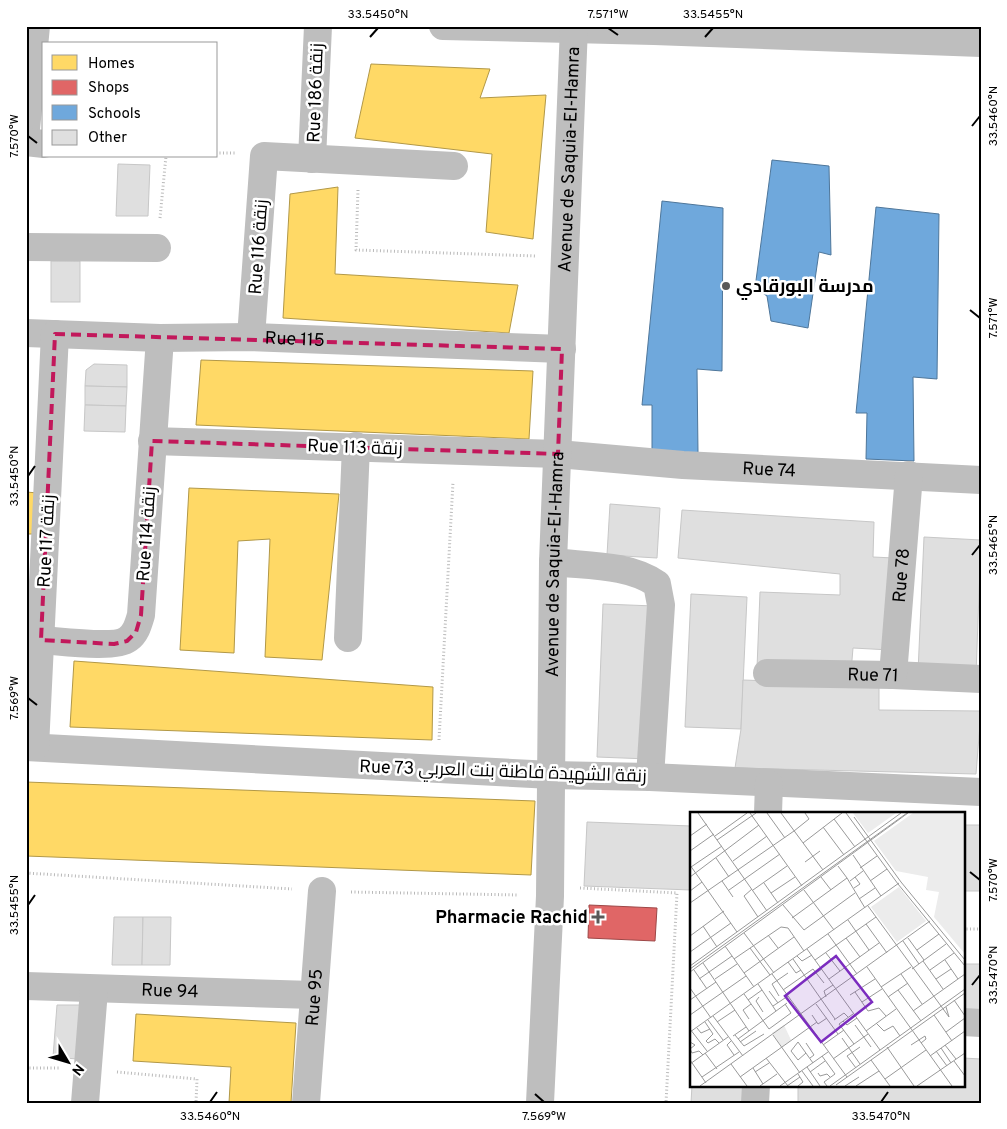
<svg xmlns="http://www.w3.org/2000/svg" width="1007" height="1129" font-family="Overpass,Cairo,sans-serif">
	<rect width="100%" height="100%" fill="#fff"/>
	<g fill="#ffd966" stroke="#b29847">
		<path d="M371,64l119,5 -10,29 66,-3 -13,144 -47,-7 6,-78 -137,-16z"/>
		<path d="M338,187l-3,87 183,11 -9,48 -226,-15 7,-124z"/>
		<path d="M201,360l332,11 -4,68 -333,-14z"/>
		<path d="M189,488l150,6 -17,166 -57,-3 5,-118 -32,2 -4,112 -54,-3z"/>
		<path d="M26,492l12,1 -3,41h-9z"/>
		<path d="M74,661l359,26 -1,53 -362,-13z"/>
		<path d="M26,782l509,19 -4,74 -505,-19z"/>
		<path d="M136,1014l160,9 -5,80h-62l2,-36 -98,-6z"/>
	</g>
	<path fill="#e06666" stroke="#9d4747" d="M589,905l68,3 -2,33 -67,-3z"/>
	<g fill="#6fa8dc" stroke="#4e769a">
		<path d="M772,160l57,6 2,89 -12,-3 -11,76 -37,-7 -4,-25 -12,-8z"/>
		<path d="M662,201l61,7 -1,163 -25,-2 1,84 -46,-1v-47h-10z"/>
		<path d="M876,207l63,7 -2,165 -24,-2 1,84 -48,-2 1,-46h-11z"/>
	</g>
	<g fill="#dfdfdf" stroke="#c7c7c7">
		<path d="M118,164l32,1 -2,51h-32z"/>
		<rect x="51" y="261" width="29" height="41"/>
		<path d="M94,364l33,1v22l-42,-1 1,-16z"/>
		<path d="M85,386l42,1 -1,19 -41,-1z"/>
		<path d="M85,405l41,1 -1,26 -41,-1z"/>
		<path d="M610,504l50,4 -3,50 -50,-3z"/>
		<path d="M682,510l192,12 -1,35 21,1 -4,92 -37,-2 -2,24 -94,-4 3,-76 80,3v-21l-162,-16z"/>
		<path d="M924,537l57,3 -5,134 -58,-2z"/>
		<path d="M691,594l56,3 -6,132 -56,-2z"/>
		<path d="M603,604l51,2 -6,153 -51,-2z"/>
		<path d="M743,680l136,5v25l102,1 -5,63 -241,-6 6,-39z"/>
		<path d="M587,822l104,4v64l-107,-4z"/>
		<rect x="963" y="825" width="18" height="66"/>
		<path d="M114,917h29l-1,48h-30z"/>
		<path d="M143,917h28l-1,48h-28z"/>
		<path d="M963,964h18v58l-18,-1z"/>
		<path d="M57,1005h24l-4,54 -24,-2z"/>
		<path d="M963,1058l18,1v44h-183v-18h165z"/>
		<path d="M692,1085h58l-1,18h-58z"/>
	</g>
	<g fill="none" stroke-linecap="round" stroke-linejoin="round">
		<g stroke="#b9b9b9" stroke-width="3" stroke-dasharray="1 2.5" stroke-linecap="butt">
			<path d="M216,153h20"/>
			<path d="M358,190l-2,60 180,6"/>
			<path d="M160,218l6,-62"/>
			<path d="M439,740l14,-258"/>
			<path d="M26,873l266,16"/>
			<path d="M580,888l97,5 -11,210"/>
			<path d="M351,892l168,3"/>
			<path d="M963,929h18"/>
			<path d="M26,1068h33"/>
			<path d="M117,1072l80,7 -1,24"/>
		</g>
		<g stroke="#bebebe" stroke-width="28">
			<path d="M443,26l211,5 327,12"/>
			<path d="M26,129l10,-103"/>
			<path d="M26,142l18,2"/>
			<path d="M312,159l6,-133"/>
			<path d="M26,247l131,1"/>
			<path id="s1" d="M26,333l134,5 91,-1 311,12"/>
			<path d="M251,337l13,-181 190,10"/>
			<path id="s2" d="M152,441l406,13 125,11 298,15"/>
			<path d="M553,562c34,4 76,2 104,22l4,21 -11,172"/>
			<path d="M348,638l8,-192"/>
			<path d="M41,640c18,1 74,9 87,-1 8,-6 10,-14 13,-24l19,-277"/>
			<path id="s3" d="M767,673l126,2 88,4"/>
			<path id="s4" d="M893,675l16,-200"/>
			<path d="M26,747l525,28 99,2 331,15"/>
			<path d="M35,747l20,-413"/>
			<path d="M768,813l1,-29"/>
			<path id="s5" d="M26,986l287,9"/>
			<path d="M963,1022l18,1"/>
			<path d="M85,1103l9,-113"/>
			<path id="s6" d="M306,1103l16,-212"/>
			<path id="s7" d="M540,1103l10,-207 3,-334 21,-536"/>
			<path d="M755,1103l1,-18"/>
		</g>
	</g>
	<path fill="none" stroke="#c2185b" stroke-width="4" stroke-dasharray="10 6" stroke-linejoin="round" d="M55,334l507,15 -4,105 -406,-13 -11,174 -5,17 -9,9 -13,3 -73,-4z"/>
	<path fill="none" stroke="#000" stroke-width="2" d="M608,28l10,7M370,37l8,-9M705,37l8,-9M972,126l8,-10M28,136l9,7M970,310l10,8M28,476l7,-10M972,555l8,-10M28,698l9,7M970,872l10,8M28,905l7,-10M972,985l8,-10M535,1094l9,8M210,1102l7,-10M881,1102l7,-10"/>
	<g fill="#595959" stroke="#fff" stroke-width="2">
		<circle cx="726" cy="286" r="5"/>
		<path d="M595.5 909.5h5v5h5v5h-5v5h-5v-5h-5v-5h5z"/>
	</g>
	<g text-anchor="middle" stroke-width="5" stroke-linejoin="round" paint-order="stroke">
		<g font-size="18" fill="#000" stroke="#fff">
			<text transform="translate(315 93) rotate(-88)" y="6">Rue 186 زنقة</text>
			<text dy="6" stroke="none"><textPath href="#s7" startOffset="944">Avenue de Saquia-El-Hamra</textPath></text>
			<text transform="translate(258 247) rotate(-86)" y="6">Rue 116 زنقة</text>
			<text dy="6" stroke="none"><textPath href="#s1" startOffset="269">Rue 115</textPath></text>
			<text transform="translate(355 447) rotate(2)" y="6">Rue 113 زنقة</text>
			<text dy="6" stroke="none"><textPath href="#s2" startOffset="618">Rue 74</textPath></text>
			<text transform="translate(146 534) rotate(-86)" y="6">Rue 114 زنقة</text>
			<text transform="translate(46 541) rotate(-87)" y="6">Rue 117 زنقة</text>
			<text dy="6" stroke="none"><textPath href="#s7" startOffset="539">Avenue de Saquia-El-Hamra</textPath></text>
			<text dy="6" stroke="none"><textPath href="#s4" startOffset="100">Rue 78</textPath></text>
			<text dy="6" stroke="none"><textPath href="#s3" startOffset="106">Rue 71</textPath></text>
			<text transform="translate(503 771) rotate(2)" y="6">Rue 73 زنقة الشهيدة فاطنة بنت العربي</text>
			<text dy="6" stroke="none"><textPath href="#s5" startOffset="144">Rue 94</textPath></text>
			<text dy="6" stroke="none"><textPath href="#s6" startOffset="106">Rue 95</textPath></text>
		</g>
		<g font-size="18" font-weight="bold" fill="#000" stroke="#fff" text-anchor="start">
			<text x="736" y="292">مدرسة البورقادي</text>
			<text x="588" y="923" text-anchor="end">Pharmacie Rachid</text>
		</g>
	</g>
	<g transform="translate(690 812)">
		<rect width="275" height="275" fill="#fff"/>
		<path d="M163,1h43l-28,20zM223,1h52v141l-31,-37 5,-25 -13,-2 2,-13 -32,-6 -22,-30zM209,75l27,34 -29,21 -26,-35zM94,213l7,15 -9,7 -10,-14z" fill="#ececec"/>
		<path fill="none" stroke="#999" stroke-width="1" d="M8,1l69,98M60,1l52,73M77,1l18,25M91,1l42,57M156,1l52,71 67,82M164,5l47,65 64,78M144,7l21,28M133,15l21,28M0,24l17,-12M25,24l32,-23M27,28l39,-27M113,31l39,-30M0,39l24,-17M163,43l28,41M26,46l13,19M43,49l34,-25M115,50l15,-11M0,53l47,67M1,55l31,-21M170,56l17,-12M0,65l69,-52M131,65l10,13M157,66l18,30M32,69l11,16M160,69l13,-10M180,69l17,-12M74,71l14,20M164,76l6,-4 -5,-7M62,77l-8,7 14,21M39,78l51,-36M63,78l34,-24M114,78l30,40M0,79l12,-9M81,81l24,-16M169,87l16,-11M0,91l104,-72 15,-12 -4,-6M93,93l21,25 51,-37M178,94l81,111 -3,-10M102,106l55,-40 -9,-12M158,108l21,30M176,112l21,29M13,114l14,21M54,121l30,40M138,122l29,40M78,123l10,13M0,124l34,-25M156,126l14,19M218,126l16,22M213,129l16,23M35,134l29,41M60,136l20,27M117,137l73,101M227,138l22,-16M0,140l41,-29M136,141l14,18M107,144l5,5 10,-6M44,147l47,-32 7,1 16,23M103,147l42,60M125,148l61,-43M255,148l13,19M233,149l20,28M98,150l8,11 5,-3M13,151l46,68M0,154l211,-153M177,155l85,119M0,157l217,-156M222,157l34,-25M4,158l13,19M240,158l24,-17M0,160l218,-159M54,161l50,-36M82,162l75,103M211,162l21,30M9,167l33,-23M25,167l22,-15M117,167l15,-10M139,167l50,-36M246,167l15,-10M68,172l18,27M191,175l30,-20M0,176l21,30M93,178l30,-21 11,14M208,178l23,31M79,179l9,12M165,180l13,19 11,-3 7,8M54,182l25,35 22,-16 -6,-9M160,183l25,-16M89,184l-7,-12 16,-11M69,185l-3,4 7,11M136,185l-2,-6 9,-6M198,185l20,-14M0,188l26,-18M58,188l14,-10M264,188l11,16M172,190l20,-13M126,192l22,30M83,194l15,-10M223,199l52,-37M0,203l56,-39M122,203l6,9 9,-6M244,203l18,26M23,204l30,40M59,207l-6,-9 8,-6M18,208l15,20M144,208l10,-7 4,4M153,209l4,4 10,-7M15,210l8,12 -7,7 2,2 7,-4 4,4M27,210l18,-12M186,211l8,8 9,-5 7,10M149,212l15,20M149,212l14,-10M165,213l16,22M7,216l4,5 9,-4M0,217l17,22M176,219l30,-22M0,220l209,-149M256,220l19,-14M45,223l9,11 20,-12M83,223l27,38M43,224l13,-9M152,226l18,26M48,227l49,-36M41,229l-4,4 7,10M0,230l5,3 -5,4 2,4 7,-2 4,4M50,230l16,-11M108,230l-7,9 7,9 8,-7M108,230l15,21M116,231l8,12 -4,3M133,233l21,-15M221,233l14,-9 1,3 -5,4M255,233l11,14M197,235l27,39M251,236l10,15M246,239l11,15M15,241l12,16M132,244l13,18 -11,8 3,4M240,244l35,-25M76,246l22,28M143,247l35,-25M0,248l16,23M181,248l19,26M264,249l11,15M0,252l38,-27M41,252l16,22M117,255l13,19M63,256l10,16M166,256l-9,-12 13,-9M112,259l11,15M65,260l14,-9M120,260l15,-11M128,261l2,3 7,-2 3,3M108,262l5,8 -5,4M12,265l37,-25M50,265l77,-55M195,267l41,-29M146,273l129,-92M10,274l230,-165M70,274l17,-12M90,274l48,-34M97,274l13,-9M140,274l135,-97M155,274l14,-9M166,274l23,-15M227,274l48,-33"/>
		<path fill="#7b2cbf" fill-opacity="0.15" stroke="#7b2cbf" stroke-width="2.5" d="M146,144l36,46 -51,40 -36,-46z"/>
		<rect width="275" height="275" fill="none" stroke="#000" stroke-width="2.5"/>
	</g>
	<rect width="1007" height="1129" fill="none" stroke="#ffffff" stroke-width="55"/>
	<rect x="42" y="42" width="175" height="115" fill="#ffffff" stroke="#999999"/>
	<rect x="52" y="55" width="25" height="15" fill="#ffd966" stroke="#999999"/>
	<text x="88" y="68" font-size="15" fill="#000000">Homes</text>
	<rect x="52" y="80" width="25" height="15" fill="#e06666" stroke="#999999"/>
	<text x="88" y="92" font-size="15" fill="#000000">Shops</text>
	<rect x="52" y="105" width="25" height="15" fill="#6fa8dc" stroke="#999999"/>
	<text x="88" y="118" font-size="15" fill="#000000">Schools</text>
	<rect x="52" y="130" width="25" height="15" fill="#dfdfdf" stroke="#999999"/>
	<text x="88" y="142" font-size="15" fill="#000000">Other</text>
	<g transform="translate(68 1062) rotate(128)" stroke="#ffffff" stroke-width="4" paint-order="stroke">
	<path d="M0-4L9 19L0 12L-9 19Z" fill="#000000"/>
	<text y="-8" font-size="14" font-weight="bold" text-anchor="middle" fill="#000000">N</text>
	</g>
	<rect x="28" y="28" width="952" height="1074" fill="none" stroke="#000" stroke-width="2"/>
	<g font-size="12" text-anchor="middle" fill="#000">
		<text x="378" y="18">33.5450°N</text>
		<text x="608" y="18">7.571°W</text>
		<text x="713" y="18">33.5455°N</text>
		<text transform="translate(993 116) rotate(-90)" y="4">33.5460°N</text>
		<text transform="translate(14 136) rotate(-90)" y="4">7.570°W</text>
		<text transform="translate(993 318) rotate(-90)" y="4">7.571°W</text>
		<text transform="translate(14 476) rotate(-90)" y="4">33.5450°N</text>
		<text transform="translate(993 545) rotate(-90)" y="4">33.5465°N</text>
		<text transform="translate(14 698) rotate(-90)" y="4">7.569°W</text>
		<text transform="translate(993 880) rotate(-90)" y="4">7.570°W</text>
		<text transform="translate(14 905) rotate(-90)" y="4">33.5455°N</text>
		<text transform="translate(993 975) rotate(-90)" y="4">33.5470°N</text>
		<text x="210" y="1120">33.5460°N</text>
		<text x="544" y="1120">7.569°W</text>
		<text x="881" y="1120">33.5470°N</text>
	</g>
</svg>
